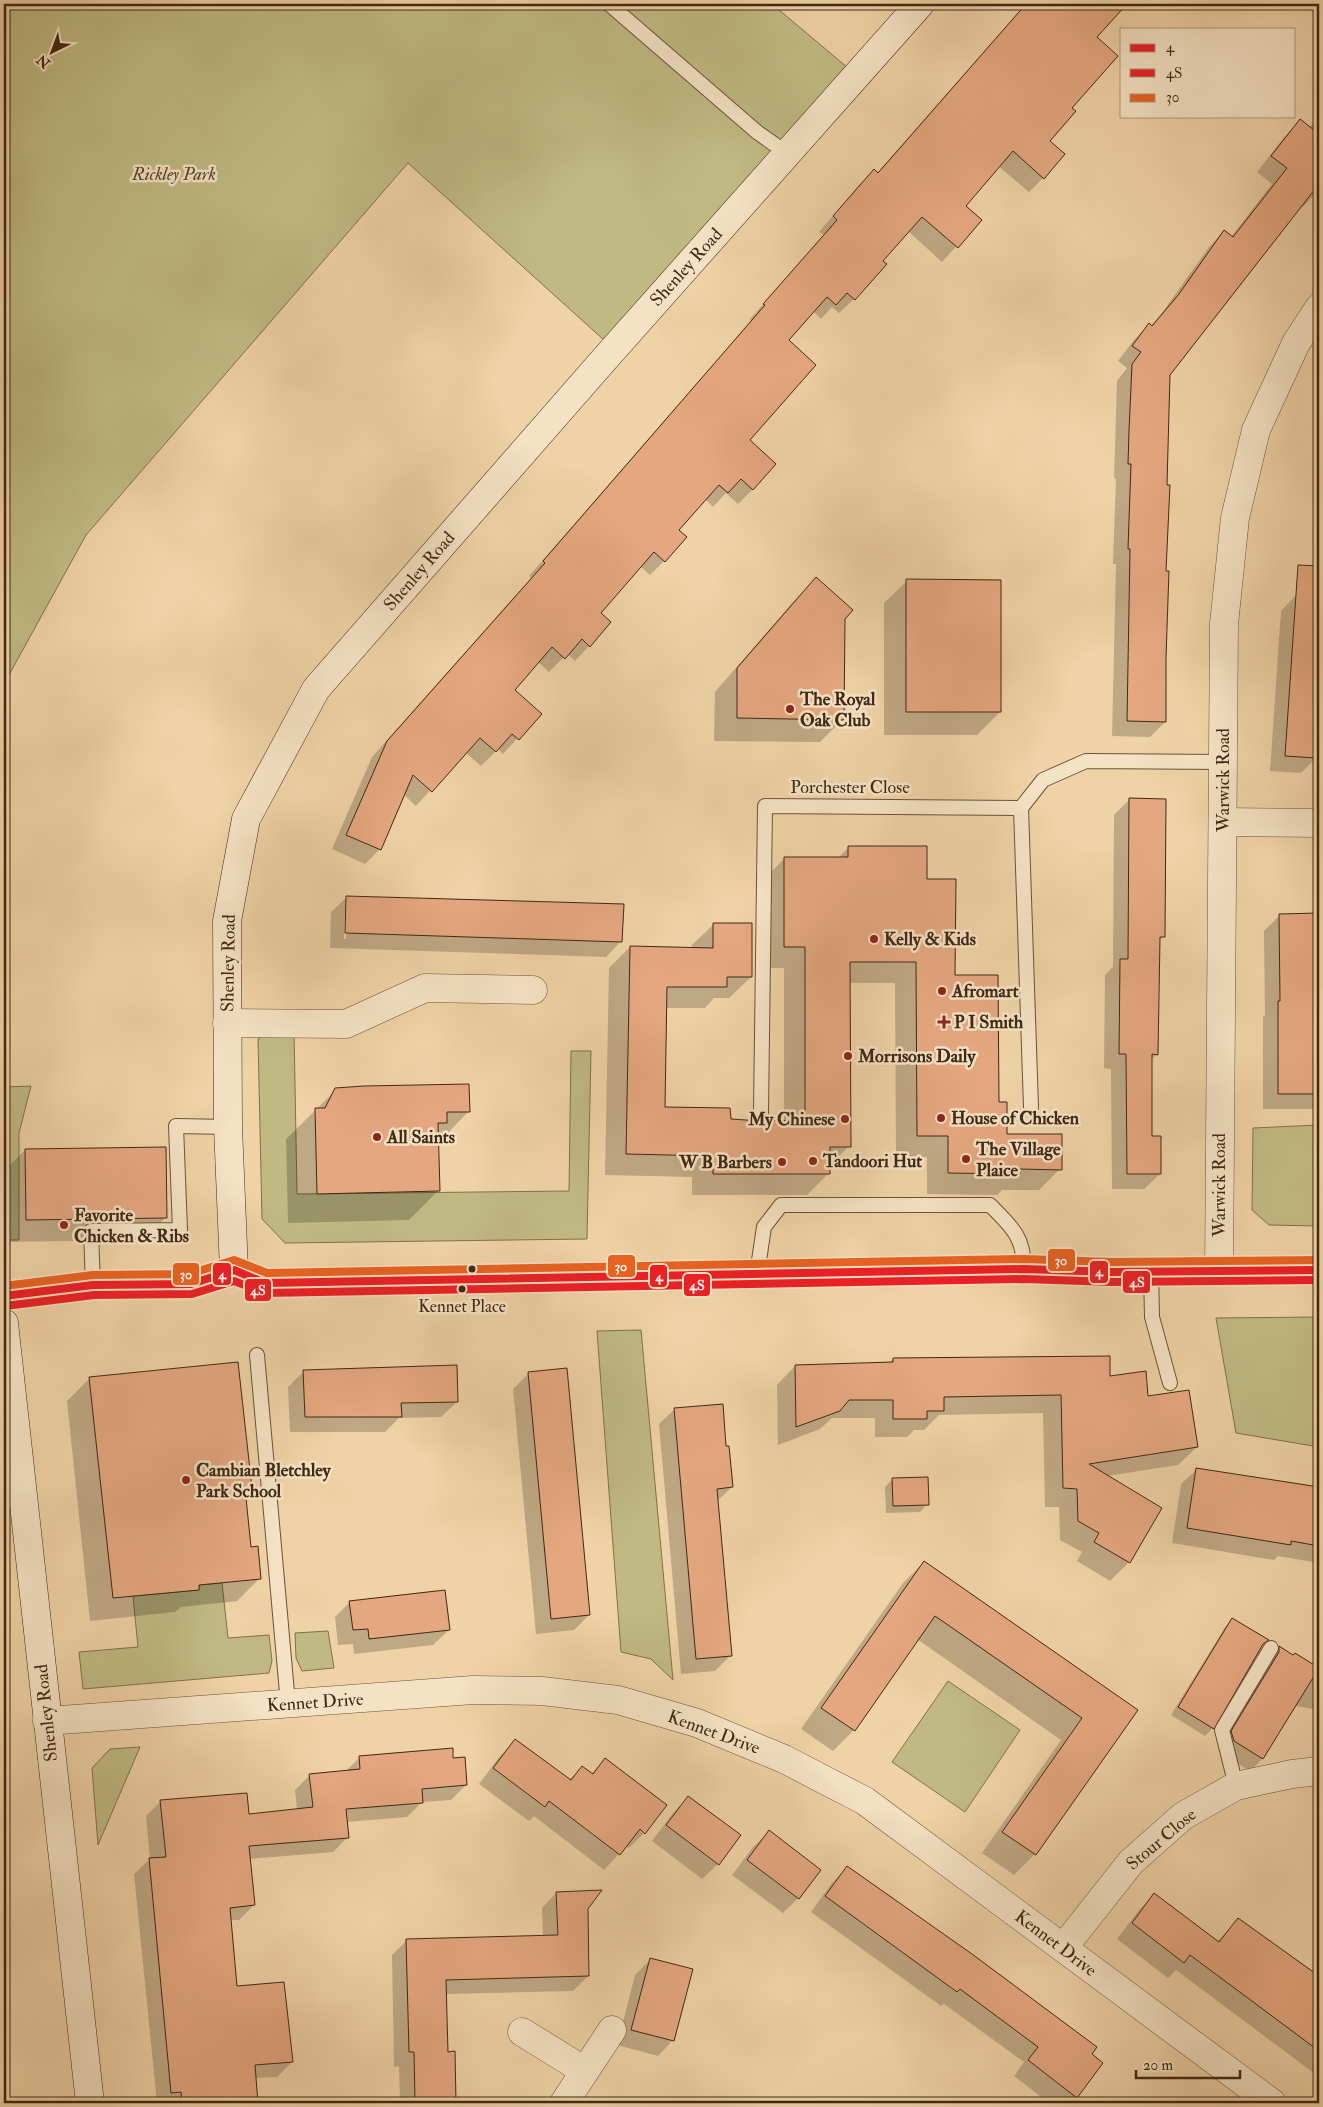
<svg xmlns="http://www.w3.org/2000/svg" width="1323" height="2107" font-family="'IM FELL Double Pica',serif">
	<rect width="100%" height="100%" fill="#efd2a5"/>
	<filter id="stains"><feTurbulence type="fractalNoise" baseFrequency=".004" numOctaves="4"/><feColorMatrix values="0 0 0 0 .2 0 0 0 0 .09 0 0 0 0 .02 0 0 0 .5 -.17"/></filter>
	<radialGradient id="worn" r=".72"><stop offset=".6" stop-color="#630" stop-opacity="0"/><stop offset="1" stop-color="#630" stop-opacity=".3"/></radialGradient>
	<g fill="#c0ba82" stroke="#80714c">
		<path d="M4,4h768l76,64 -243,273 -197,-178 -322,372 -82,149z"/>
		<path d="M294,1031l3,163 272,-3 2,-140h20l-4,188 -302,4 -23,-24 -4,-180 13,-7z"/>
		<path d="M31,1086l-12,47v107h-15v-153z"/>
		<path d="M1319,1125v101l-50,-1 -17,-15 1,-82z"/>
		<path d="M1319,1317v130l-83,-14 -20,-115z"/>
		<path d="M641,1330l32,350 -22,-21 -30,-7 -24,-321z"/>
		<path d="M222,1583l6,55 41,-3 3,26 -3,12 -186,16 -4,-37 59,-5 -5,-51 66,-6v-5z"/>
		<path d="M328,1631l6,37 -32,3 -6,-13 -1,-25z"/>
		<path d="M948,1681l72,49 -55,82 -73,-50z"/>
		<path d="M140,1747l-42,98 -6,-77 18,-19z"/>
	</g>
	<g fill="#0003" fill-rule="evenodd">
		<path d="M1026,4h99l-30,33 -25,71 -22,33 -5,37 -14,14 -31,-26 -34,40 16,14 -38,42 -34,-31 -26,30 -28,38 -15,14 -7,-6 -11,12 -8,-8 -26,30 -38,100 4,48 -15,15 -12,-11 -13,14 -8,-8 -28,31 -13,31 -14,14 -10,-9 -41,48 -10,32 -14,15 -8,-7 -18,18 -11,-10 -25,28 27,24 -37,40 -5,-5 -17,17 -16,-14 -49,54 -13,-12 -23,55 -15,15 -33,-15 40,-92 159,-179 -2,-2 222,-255 -1,-2 74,-84 -5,-3 40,-47 15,-14 3,2z"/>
		<path d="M1319,115v75l-16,17 -2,-1 -132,169 -4,197h3l-3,150 -15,15 -38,-1 4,-172h-3l3,-85 -2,-1 1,-31 2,-66 10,-13 -9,-7 16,-21 15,-15 2,1 13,-16 45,-63 15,-16 7,6 41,-53 -15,-12 28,-36 15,-15 9,7z"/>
		<path d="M816,579l28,39 -1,101 -23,23 -106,-1 1,-49 78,-90z"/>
		<path d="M907,581l93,131 -23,23h-93v-132z"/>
		<path d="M1296,595l23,2v117l-3,44 -15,15 -31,-2 11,-160z"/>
		<path d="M1130,799l34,137 -5,5 -2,113 -6,6v77l9,37 -16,15h-32l-1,-120 -7,-1 1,-93 8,-8 1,-152z"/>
		<path d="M848,848l78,32 28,96 43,127 9,32 54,34 -21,21h-37l-5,5 -70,-1v-37h-31l-1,-174h-46v163l-21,21v7l-21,21h-115v-18l-87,-2 4,-207 21,-21 62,1v-3l22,-21 37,53 -22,21h-15l-9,10h-39l-2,100 65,12 55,1v-153h-21v-88l22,-22 52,1z"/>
		<path d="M347,897l274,44 -15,16 -276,-9 1,-36zM345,911h2l-1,28h-2z"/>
		<path d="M1280,915h38l1,190 -4,4h-52v-92l2,-2 -1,-84z"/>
		<path d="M336,1090l133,21 -29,30h-3l1,50 -29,29 -121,3 -2,-84z"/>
		<path d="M25,1150l141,67 -23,23 -139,2v-71z"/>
		<path d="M893,1359l216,19 38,20 50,49 -19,18 -71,11 22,86 -19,19 -33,-20 5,-9 -22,-12 -1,-33h-14l-2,-94 -104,2 -15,15h-10l-7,7h-32v-19h-43l-12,11 -42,16 -1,-60 18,-19 94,-3z"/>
		<path d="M304,1371l153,31 -16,15 -42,1 -14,14h-95l-2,-45z"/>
		<path d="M528,1374l61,241 -15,15 -38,4 -23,-245z"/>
		<path d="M90,1378l160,109 -6,7 6,54 10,30 -23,23 -56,6 -6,5 -85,9 -23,-220z"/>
		<path d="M675,1409l50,38 7,40 -15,14 13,155 -15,15 -34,3 -22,-250z"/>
		<path d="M1197,1469l122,19v75l-41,-7 -4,4 -102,-17 9,-59z"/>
		<path d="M893,1479l34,25 -7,8 -34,1 -1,-26z"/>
		<path d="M924,1562l212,148 -101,144 -21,21 -32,-22 79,-113 -144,-101 -63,91 -21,21 -32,-22 102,-146z"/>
		<path d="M350,1602l99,28 -16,15 -79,9 -1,-10 -15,1 -3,-28z"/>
		<path d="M1232,1619l29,27 -48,82 -8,8 -34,-21 54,-88z"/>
		<path d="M1280,1648l13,8 2,-1 24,15v40l-24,-4 -33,53 -12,12 -28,-17 -3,-9 48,-85z"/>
		<path d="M515,1741l54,39 13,-13 9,7 14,-15 39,74 -15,15 -3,-2 -22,24 -70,-54 -5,5 -50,-37 21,-28z"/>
		<path d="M360,1757l92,2 14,26 -15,15 -29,2 -15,15 -61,5 1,16 -14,14 -84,7 5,46 -15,15h-9l6,67 56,75 -15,15 -22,1 1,25h-99l-23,-229 16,-15 -4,-43 15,-15 87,14 49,-5 -2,-20 15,-15 35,-3z"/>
		<path d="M688,1798l30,66 -16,15 -50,-38 21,-28z"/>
		<path d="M769,1832l29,66 -15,15 -51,-38 21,-28z"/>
		<path d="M847,1868l243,186 -13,43 -7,6h-21l-35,-27 10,-14 -80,-58 -3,2 -130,-94 21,-29z"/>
		<path d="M556,1893l30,15 2,68 -15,15 -127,3 1,59h7l1,50h-55l-1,-37 -5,1 -2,-112 14,-14 137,-4 -1,-29z"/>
		<path d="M1154,1895l63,47 21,-23 64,73 17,13v72l-143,-107 -8,8 -51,-39 22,-29z"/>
		<path d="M650,1960l23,80 -15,16 -41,-11 18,-70z"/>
	</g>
	<g fill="#e5a780" stroke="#402816">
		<path d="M1026,4h101l-30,33 21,19 -46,52 4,3 -26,30 15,13 -21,25 -31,-28 -47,55 16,14 -24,28 -36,-31 -39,44 4,3 -32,36 -8,-7 -11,12 -9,-8 -38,43 27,25 -66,75 26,24 -23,26 -12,-11 -13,14 -9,-8 -40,45 8,7 -22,25 -11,-10 -53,61 10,9 -21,25 -8,-8 -17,20 -13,-12 -37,43 27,24 -23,26 -7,-6 -16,18 -16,-14 -48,54 -19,-17 -32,75 -35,-15 41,-94 158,-178 -2,-2 222,-256 -2,-1 74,-84 -4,-4 41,-47 4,4z"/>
		<path d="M1300,119l19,15v50l-149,191 -3,110h3l-4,86h3l-3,86v65l-39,-1 3,-172h-2l3,-85h-3l1,-33 3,-67 9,-12 -9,-6 17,-23 3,3 27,-32 45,-64 9,7 54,-69 -16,-12z"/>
		<path d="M1298,565l21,1v164l-2,28 -32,-2z"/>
		<path d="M816,577l37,33 -8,9 -1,101 -107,-2v-50z"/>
		<path d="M906,579l95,1v132h-95z"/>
		<path d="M1129,798l37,1 -1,138h-5l-2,118 -6,-1v82h9v38h-34l-1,-120h-7l1,-95h8z"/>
		<path d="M848,846h79v33h29l-1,96h43l1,127h8v32h55v36l-43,-1 1,5 -72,-1v-37h-31l-1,-174h-66l1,185h-21v27h-117v-18l-87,-2 4,-208 83,2v-25h39v54h-25v10h-60l-2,120 65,1 1,11 30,2 44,-1v-173h-21v-90h64z"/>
		<path d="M346,896l278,8 -2,38 -277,-9z"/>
		<path d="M1319,913v181h-41v-93h2l-1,-87z"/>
		<path d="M469,1084l1,28h-23v11h-9l2,68 -123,3 -2,-86h10l10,-20 29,-2z"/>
		<path d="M166,1147l1,71 -141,2 -1,-71z"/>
		<path d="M1110,1356v20l36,-5 2,25 41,-6 9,57 -109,17 73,44 -32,55 -36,-21 5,-9 -21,-12 -1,-32 -14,-1 -2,-93 -117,2v14h-17v8h-34v-19h-44l-9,11 -44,16 -1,-62 98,-3v-4z"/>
		<path d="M238,1362l14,126h-7l6,59 7,-1 3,33 -62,6v5l-86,8 -24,-221z"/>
		<path d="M457,1365l1,37 -57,1 1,14h-97l-2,-47z"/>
		<path d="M567,1368l23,247 -39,4 -23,-247z"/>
		<path d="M723,1404l3,42h3l4,41 -16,2 15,167 -36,3 -22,-251z"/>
		<path d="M1196,1468l123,19v59l-28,-5v4l-104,-17z"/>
		<path d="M928,1477l1,28 -36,1 -1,-28z"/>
		<path d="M924,1561l214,149 -102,145 -34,-23 80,-114 -147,-102 -80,115 -34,-23z"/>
		<path d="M445,1590l5,40 -81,9 -1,-10 -15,1 -4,-29z"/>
		<path d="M1232,1618l37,22 -6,4 -49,85 -36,-22z"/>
		<path d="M1279,1646l14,9 2,-2 24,15 -56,91 -29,-18 -3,-10 48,-79z"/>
		<path d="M515,1739l56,41 11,-14 11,8 12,-16 62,47 -22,29 -5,-5 -20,26 -71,-54 -4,6 -52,-39z"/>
		<path d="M453,1748v10l12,-1 2,28 -45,4 1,14 -77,6 3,29 -100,8 6,59 -25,3 7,78 47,-4 9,80 -38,3 3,38h-76l-1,-11 -10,1 -22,-235 17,-1 -6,-57 87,-7 2,21 64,-7 -4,-33 51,-5 -1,-13z"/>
		<path d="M688,1796l53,39 -22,30 -53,-40z"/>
		<path d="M769,1830l52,40 -22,29 -52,-39z"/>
		<path d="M847,1866l125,88 125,93 -5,7 11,9 -26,35 -49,-38 10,-13 -78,-58 -3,3 -132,-96z"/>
		<path d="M602,1890l-14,19 1,67 -143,4 2,72 7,-1 1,52h-41l-1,-51h-5l-3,-113 152,-4 -2,-43z"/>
		<path d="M1154,1893l65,49 19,-24 81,58v75l-129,-96 -6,8 -52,-40z"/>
		<path d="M650,1958l43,11 -19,72 -43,-11z"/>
	</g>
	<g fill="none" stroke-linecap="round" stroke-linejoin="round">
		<g stroke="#6c523a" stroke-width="16">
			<g id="lane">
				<path d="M609,4l148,128 31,22"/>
				<path d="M1021,808l10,299"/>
				<path d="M761,1112l4,-306 256,2 22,-28 43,-19 137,1"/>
				<path d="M1151,1271l1,46 18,66"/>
				<path d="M757,1274l7,-47 17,-22h209c22,22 34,32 34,64"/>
				<path d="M93,1285l-2,-54 89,-1 -4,-104 52,1"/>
				<path d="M257,1355l31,349"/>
				<path d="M1236,1786l-14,-56 49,-82"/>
			</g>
		</g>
		<g stroke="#6c523a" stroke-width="29">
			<g id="street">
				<path d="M1223,822l96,1"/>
				<path d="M227,1023l119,1 79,-36 108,2"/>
				<path d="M1219,1271l5,-647 11,-106 21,-88 40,-87 23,-35"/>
				<path d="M47,1721l426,-31 69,1 76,9 79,23 87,36 81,42 407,302"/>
				<path d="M1063,1948l68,-86 52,-46 53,-30 56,-12 27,-3"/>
				<path d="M522,2032l63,39"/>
				<path d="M564,2103l48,-73"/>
			</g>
		</g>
		<g stroke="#402816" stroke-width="29">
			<g id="secondary">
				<path d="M234,1270l-6,-143 -1,-206 19,-102 70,-130 286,-327 318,-358"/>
				<path d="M4,1296l89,-11 98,-1 43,-14 31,13 624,-12 135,-2 88,3 207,-2"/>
				<path d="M4,1323l86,780"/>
			</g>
		</g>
		<use href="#lane" stroke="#f5e2c4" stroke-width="14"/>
		<use href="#street" stroke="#f5e2c4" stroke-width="28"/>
		<use href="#secondary" stroke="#f5e2c4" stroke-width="28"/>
		<g stroke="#f5e2c4" stroke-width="11">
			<path id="bus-1" d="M4,1296l89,-11 98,-1 43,-14 31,13 759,-14 88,3 207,-2"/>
		</g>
		<g stroke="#f5e2c4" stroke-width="11">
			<path id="bus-2" d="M5,1306l89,-11 98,-1 42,-13 31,12 759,-14 88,3 207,-2"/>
		</g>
		<g stroke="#f5e2c4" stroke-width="11">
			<path id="bus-3" d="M4,1286l89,-11 96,-1 45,-14 33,13 757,-14 88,3 207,-2"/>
		</g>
		<use href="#bus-1" stroke="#ec1f25" stroke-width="8"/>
		<use href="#bus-2" stroke="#ec1f25" stroke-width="8"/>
		<use href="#bus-3" stroke="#e96221" stroke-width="8"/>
	</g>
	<g fill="#8f2418" stroke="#f5e2c4" stroke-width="2">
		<circle cx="790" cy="709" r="5"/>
		<circle cx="874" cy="939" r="5"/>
		<circle cx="942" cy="991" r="5"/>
		<path d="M941.5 1014.5h5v5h5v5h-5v5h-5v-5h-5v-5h5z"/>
		<circle cx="848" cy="1056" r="5"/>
		<circle cx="941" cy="1118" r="5"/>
		<circle cx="845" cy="1119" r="5"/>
		<circle cx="377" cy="1137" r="5"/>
		<circle cx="966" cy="1159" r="5"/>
		<circle cx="813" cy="1161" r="5"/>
		<circle cx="782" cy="1162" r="5"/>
		<circle cx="64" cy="1225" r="5"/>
		<circle cx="186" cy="1480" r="5"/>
	</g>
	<g fill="#402816" stroke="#f5e2c4" stroke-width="2">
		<circle cx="472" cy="1269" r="4.5"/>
		<circle cx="462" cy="1289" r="4.5"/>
	</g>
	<g text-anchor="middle" stroke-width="5" stroke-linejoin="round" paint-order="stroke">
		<g font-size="17" fill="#402816" stroke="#f5e2c4">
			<text x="462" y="1312">Kennet Place</text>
		</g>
		<g font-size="18" font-style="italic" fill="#5a452c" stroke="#f5e2c4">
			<text x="174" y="180">Rickley Park</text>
		</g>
		<g font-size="18" fill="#402816" stroke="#f5e2c4">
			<text transform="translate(686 267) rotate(-48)" y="6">Shenley Road</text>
			<text transform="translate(419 571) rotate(-49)" y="6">Shenley Road</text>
			<text transform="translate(1223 780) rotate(-90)" y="6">Warwick Road</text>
			<text x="850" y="793">Porchester Close</text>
			<text transform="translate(228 963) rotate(-89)" y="6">Shenley Road</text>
			<text transform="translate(1219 1185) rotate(-90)" y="6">Warwick Road</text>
			<text transform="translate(315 1702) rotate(-4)" y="6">Kennet Drive</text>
			<text transform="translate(46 1713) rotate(-96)" y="6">Shenley Road</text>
			<text transform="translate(714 1732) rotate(20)" y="6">Kennet Drive</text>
			<text transform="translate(1161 1839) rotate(-40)" y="6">Stour Close</text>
			<text transform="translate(1056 1943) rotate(37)" y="6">Kennet Drive</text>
		</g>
		<g font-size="18" font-weight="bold" fill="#402816" stroke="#f5e2c4" text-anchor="start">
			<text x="800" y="705">The Royal<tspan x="800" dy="21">Oak Club</tspan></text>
			<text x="884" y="945">Kelly &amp; Kids</text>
			<text x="952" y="997">Afromart</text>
			<text x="954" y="1028">P I Smith</text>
			<text x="858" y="1062">Morrisons Daily</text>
			<text x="951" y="1124">House of Chicken</text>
			<text x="835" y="1125" text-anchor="end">My Chinese</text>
			<text x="387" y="1143">All Saints</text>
			<text x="976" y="1155">The Village<tspan x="976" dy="21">Plaice</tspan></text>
			<text x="823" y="1167">Tandoori Hut</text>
			<text x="772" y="1168" text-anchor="end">W B Barbers</text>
			<text x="74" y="1221">Favorite<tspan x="74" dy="21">Chicken &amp; Ribs</tspan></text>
			<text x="196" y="1476">Cambian Bletchley<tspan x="196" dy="21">Park School</tspan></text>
		</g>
	</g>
	<g stroke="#f5e2c4" stroke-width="2">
		<rect x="1047" y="1248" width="29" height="24" rx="5" fill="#e96221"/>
		<rect x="607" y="1254" width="29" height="24" rx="5" fill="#e96221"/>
		<rect x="1089" y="1260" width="20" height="24" rx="5" fill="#ec1f25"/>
		<rect x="212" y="1262" width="20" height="24" rx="5" fill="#ec1f25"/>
		<rect x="172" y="1262" width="28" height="24" rx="5" fill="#e96221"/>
		<rect x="649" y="1264" width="19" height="24" rx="5" fill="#ec1f25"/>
		<rect x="1122" y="1270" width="29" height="24" rx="5" fill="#ec1f25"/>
		<rect x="683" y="1273" width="28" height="24" rx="5" fill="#ec1f25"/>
		<rect x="244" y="1278" width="28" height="24" rx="5" fill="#ec1f25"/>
	</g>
	<g font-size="14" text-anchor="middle" font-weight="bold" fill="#fff">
		<text x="1061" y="1265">30</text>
		<text x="621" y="1271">30</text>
		<text x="1099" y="1276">4</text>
		<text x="222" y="1279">4</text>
		<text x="186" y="1279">30</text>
		<text x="659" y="1281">4</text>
		<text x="1137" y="1287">4S</text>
		<text x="697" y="1290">4S</text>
		<text x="258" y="1295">4S</text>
	</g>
	<rect width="1323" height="2107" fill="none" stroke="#efd2a5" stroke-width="20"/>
	<rect x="5" y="5" width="1313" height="2097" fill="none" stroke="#402816" stroke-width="2.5"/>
	<rect x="10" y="10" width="1303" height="2087" fill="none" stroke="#402816"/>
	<rect x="1120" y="28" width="175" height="90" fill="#f5e2c4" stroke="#ad987e"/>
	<rect x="1130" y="44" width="25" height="8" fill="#ec1f25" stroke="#ad987e"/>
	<text x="1166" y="52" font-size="15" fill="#402816">4</text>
	<rect x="1130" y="69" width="25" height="8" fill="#ec1f25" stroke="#ad987e"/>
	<text x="1166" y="78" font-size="15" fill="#402816">4S</text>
	<rect x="1130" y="94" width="25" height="8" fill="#e96221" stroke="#ad987e"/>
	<text x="1166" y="102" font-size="15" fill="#402816">30</text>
	<g transform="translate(52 52) rotate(222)" stroke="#f5e2c4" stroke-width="4" paint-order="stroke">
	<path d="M0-4L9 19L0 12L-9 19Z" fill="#402816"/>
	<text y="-8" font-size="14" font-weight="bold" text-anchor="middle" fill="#402816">N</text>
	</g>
	<path d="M1136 2070v8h104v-8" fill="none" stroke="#402816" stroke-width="2.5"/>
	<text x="1143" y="2070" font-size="15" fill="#402816" stroke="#f5e2c4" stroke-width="4" paint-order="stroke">20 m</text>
	<rect width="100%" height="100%" filter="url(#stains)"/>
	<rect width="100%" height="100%" fill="url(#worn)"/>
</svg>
